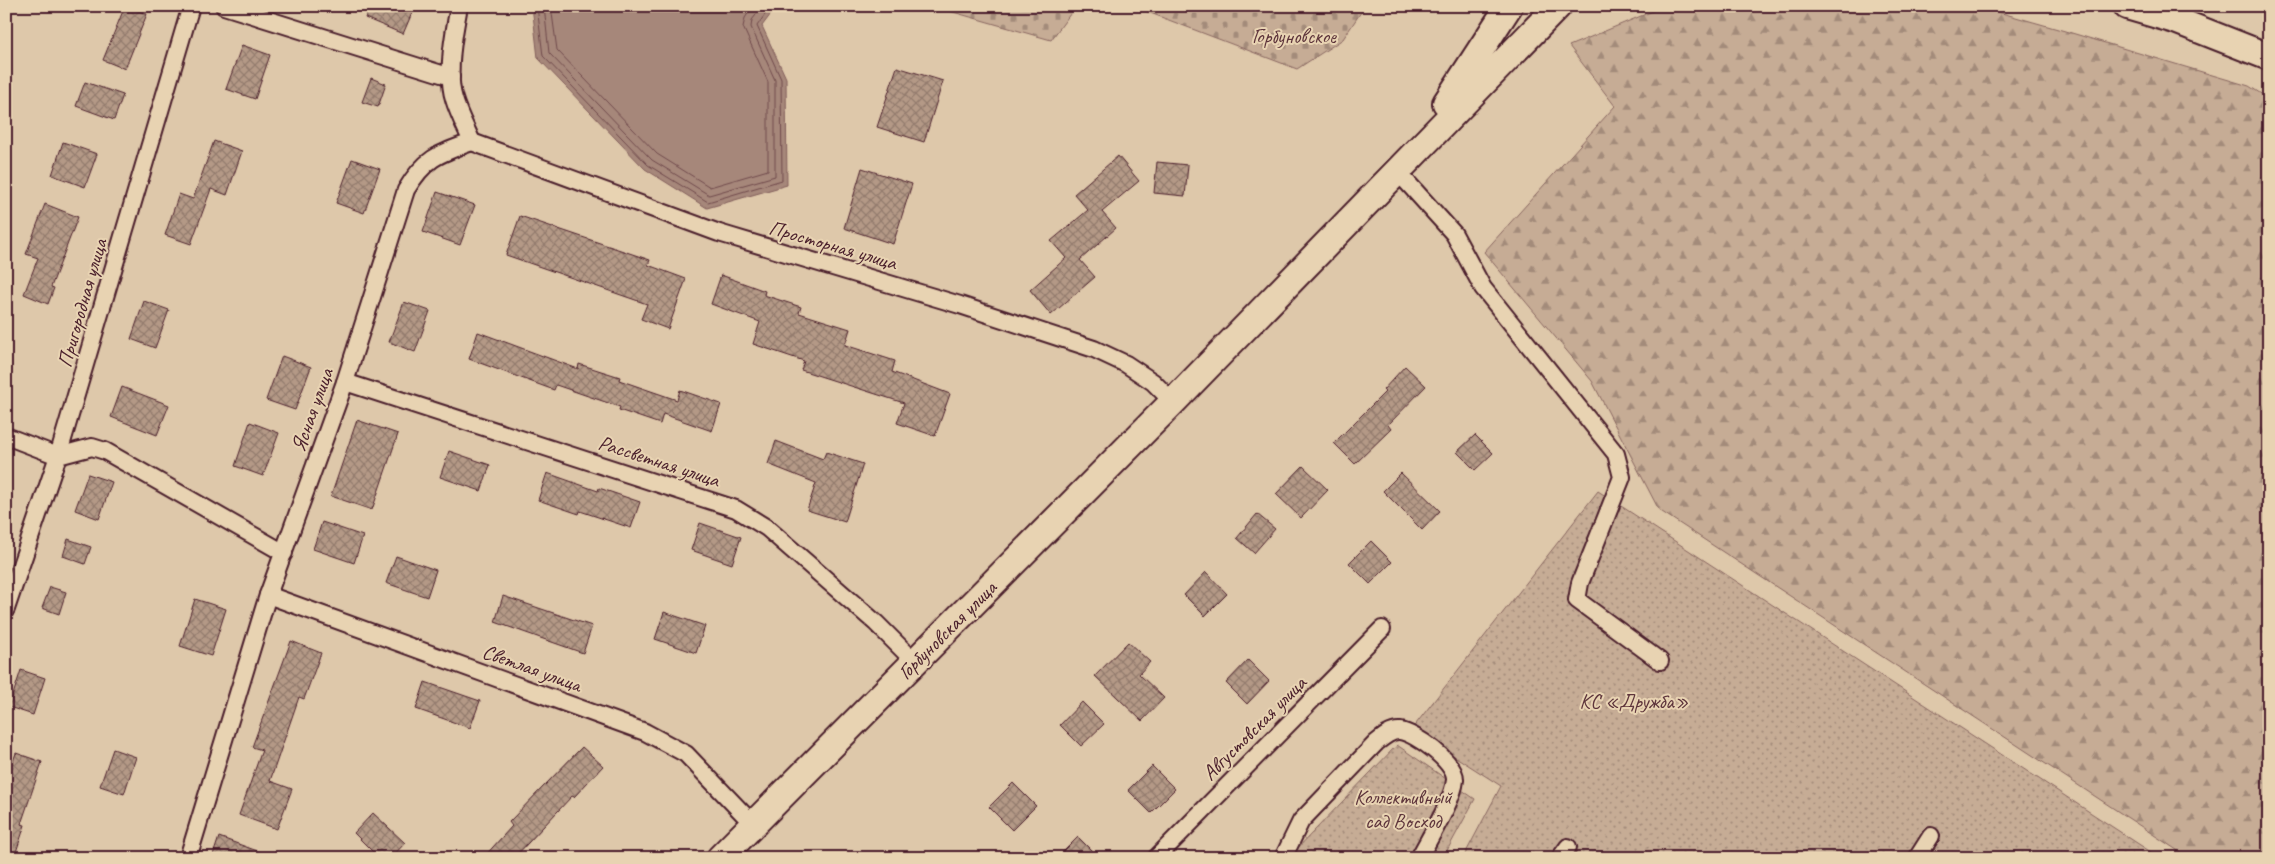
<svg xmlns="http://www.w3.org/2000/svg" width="2275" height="864" font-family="Caveat,sans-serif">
	<defs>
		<pattern id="forest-firs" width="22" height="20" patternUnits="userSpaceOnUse" patternTransform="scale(1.25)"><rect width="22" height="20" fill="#c6ac95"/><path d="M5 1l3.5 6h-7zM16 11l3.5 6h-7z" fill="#a38b7a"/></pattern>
		<pattern id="cemetery-stones" width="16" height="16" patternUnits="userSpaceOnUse" patternTransform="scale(1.25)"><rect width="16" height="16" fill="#c6ac95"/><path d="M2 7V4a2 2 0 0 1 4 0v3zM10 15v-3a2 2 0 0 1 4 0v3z" fill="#a38b7a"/></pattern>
		<pattern id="park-dots" width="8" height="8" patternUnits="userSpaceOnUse" patternTransform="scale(1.25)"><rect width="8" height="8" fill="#c6ac95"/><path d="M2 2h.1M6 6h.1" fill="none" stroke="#a38b7a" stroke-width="1.8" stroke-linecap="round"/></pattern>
		<pattern id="building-cross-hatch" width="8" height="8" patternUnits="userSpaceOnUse" patternTransform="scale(1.25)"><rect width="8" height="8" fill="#b49986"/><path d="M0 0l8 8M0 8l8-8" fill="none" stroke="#947c6e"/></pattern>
	</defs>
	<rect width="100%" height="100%" fill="#dec8aa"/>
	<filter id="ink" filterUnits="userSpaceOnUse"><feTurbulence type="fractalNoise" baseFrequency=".02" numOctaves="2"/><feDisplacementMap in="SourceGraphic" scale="10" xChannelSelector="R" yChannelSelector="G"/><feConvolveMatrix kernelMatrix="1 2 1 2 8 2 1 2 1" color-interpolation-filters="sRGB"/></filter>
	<g filter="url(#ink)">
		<path fill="url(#forest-firs)" stroke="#886660" d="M1665,6h312l88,25 184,55 20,13v759h-80l-530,-348 -67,-129 -108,-129 131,-146 -46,-60z"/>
		<g fill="url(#cemetery-stones)" stroke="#886660">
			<path d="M932,6h144l-25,34z"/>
			<path d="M1132,6h233l-22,33 -46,30z"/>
		</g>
		<g fill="url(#park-dots)" stroke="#886660">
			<path d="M1598,491l562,367h-697l38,-72 -89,-57z"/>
			<path d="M1397,745l78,54 -32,59h-155z"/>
		</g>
		<path fill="#a6877a" stroke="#815d5a" d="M532,6h245l-15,20 24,52 1,107 -80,23 -62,-39 -107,-111z"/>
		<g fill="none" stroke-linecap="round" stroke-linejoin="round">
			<g stroke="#6f494b" stroke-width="1">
				<path d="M537,6l6,50 105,109 60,37 74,-22 -1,-101 -24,-53 14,-20"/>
				<path d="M544,6l5,47 103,107 57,35 66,-19v-96l-24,-53 1,-7 11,-14"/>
				<path d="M551,6l6,44 100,104 53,33 58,-17v-88l-25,-55 2,-9 8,-12"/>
			</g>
		</g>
		<g fill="url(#building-cross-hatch)" stroke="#4a1f2b">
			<path d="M125,6l22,8 -22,55 -22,-9z"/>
			<path d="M370,6h45l-12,28 -38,-16z"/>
			<path d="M242,45l28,10 -15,44 -29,-10z"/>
			<path d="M897,67l46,14 -19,61 -47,-15z"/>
			<path d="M371,78l15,6 -8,23 -16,-5z"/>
			<path d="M85,82l38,13 -9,25 -38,-14z"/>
			<path d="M214,141l28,10 -15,44 -16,-6 -20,55 -26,-9 14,-41 14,5z"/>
			<path d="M63,142l34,12 -12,33 -33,-12z"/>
			<path d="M1118,156l21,25 -37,31 14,16 -36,32 15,17 -44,38 -21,-25 36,-32 -15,-17 37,-31 -14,-16z"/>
			<path d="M352,159l28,10 -16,44 -28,-10z"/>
			<path d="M1157,162l31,3 -3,31 -31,-3z"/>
			<path d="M862,168l50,16 -19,60 -49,-16z"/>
			<path d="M437,192l38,13 -15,40 -37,-13z"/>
			<path d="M45,204l33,13 -27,70 3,1 -6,16 -24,-10 14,-36 -12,-4z"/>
			<path d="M520,216l130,44 -2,5 38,14 -18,50 -27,-10 6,-15 -141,-49z"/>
			<path d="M721,275l44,16 -1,4 37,12 -2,6 51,16 -5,16 50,16 -3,11 58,22 -15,42 -38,-13 7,-20 -103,-33 3,-9 -51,-17 7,-22 -49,-18z"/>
			<path d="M144,301l25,9 -14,38 -24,-9z"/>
			<path d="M404,302l26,9 -15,41 -26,-10z"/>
			<path d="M478,332l100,37 1,-5 41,13 -1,3 58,20 3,-10 41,14 -9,27 -49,-17 -3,10 -41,-14 1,-3 -64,-22 -2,5 -85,-31z"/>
			<path d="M282,356l29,11 -16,43 -29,-10z"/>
			<path d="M1405,366l21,20 -38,39 3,4 -36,35 -21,-21 51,-51 -2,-2z"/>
			<path d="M122,387l47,18 -12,30 -46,-18z"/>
			<path d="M357,420l41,14 -26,76 -41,-14z"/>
			<path d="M250,422l29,11 -16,43 -28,-10z"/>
			<path d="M1475,435l18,18 -18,17 -18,-18z"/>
			<path d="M776,441l47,18 3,-7 37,12 -18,58 -38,-12 9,-27 -48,-19z"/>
			<path d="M449,451l41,14 -9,26 -41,-14z"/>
			<path d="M1303,466l25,24 -27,28 -25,-24z"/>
			<path d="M547,473l51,18 1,-3 41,14 -9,26 -51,-17 -1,3 -41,-14z"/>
			<path d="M1401,473l39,38 -18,19 -39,-39z"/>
			<path d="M88,474l24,8 -13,37 -24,-9z"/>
			<path d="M1257,514l18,15 -21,24 -17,-15z"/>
			<path d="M322,522l41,14 -9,27 -41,-14z"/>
			<path d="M700,523l41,14 -9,27 -41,-14z"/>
			<path d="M68,539l23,8 -6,17 -22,-8z"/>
			<path d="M1371,541l21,21 -22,22 -21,-21z"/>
			<path d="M396,556l40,14 -9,27 -41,-14z"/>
			<path d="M1206,572l21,22 -22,22 -21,-21z"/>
			<path d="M50,587l16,5 -7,22 -17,-6z"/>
			<path d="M503,596l89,30 -9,27 -88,-31z"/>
			<path d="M195,599l31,10 -15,47 -31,-10z"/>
			<path d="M664,612l41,14 -9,27 -41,-14z"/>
			<path d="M291,641l30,12 -17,46 -5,-2 -29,84 22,8 -15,40 -38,-14 23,-65 -10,-3z"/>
			<path d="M1128,642l22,20 -11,12 25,24 -22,23 -47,-45z"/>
			<path d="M1248,660l21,21 -22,23 -21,-21z"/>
			<path d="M21,670l24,8 -12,37 -24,-8z"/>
			<path d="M425,682l55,19 -10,27 -54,-19z"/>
			<path d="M1082,702l22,22 -23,22 -21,-21z"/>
			<path d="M582,747l21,19 -29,31 -2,-1 -58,62h-31l29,-32 -3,-4z"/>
			<path d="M113,749l23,8 -12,37 -24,-8z"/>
			<path d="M16,753l26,9 -21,62 4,1 -11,33h-8v-77z"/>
			<path d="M1152,766l23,23 -24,24 -23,-23z"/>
			<path d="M1013,783l23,23 -24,24 -23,-23z"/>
			<path d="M373,813l32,30 -14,15h-12l-25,-25z"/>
			<path d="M219,837l52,19v2h-59z"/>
			<path d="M1078,837l21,21h-42z"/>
		</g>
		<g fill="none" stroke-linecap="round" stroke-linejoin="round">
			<g stroke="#4a1f2b" stroke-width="20">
				<g id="minor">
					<path d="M224,6l227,71"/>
					<path d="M472,142l247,91 241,72 134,44 32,15 27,18 20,20"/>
					<path d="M1397,171l57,63 29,54 133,166 6,23 -42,106 -3,17 83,61"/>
					<path d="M345,382l391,127 31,19 109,95 39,39"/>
					<path d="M6,436l52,20 34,-9 13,4 179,102"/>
					<path d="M268,595l377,137 41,22 68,71"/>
					<path d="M6,609l52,-153 133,-450"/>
					<path d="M188,858l80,-263 77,-213 61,-192c19,-32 32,-36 66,-48 -6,-14 -14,-29 -18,-43 -8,-25 0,-67 5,-93"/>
					<path d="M1156,858l226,-229"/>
					<path d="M1283,858l18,-37 75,-78c6,-5 15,-13 24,-12 15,2 56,31 55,49 -2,21 -26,58 -36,78"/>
					<path d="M1560,858l8,-11"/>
					<path d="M1917,858l14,-22"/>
				</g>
			</g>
			<g stroke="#4a1f2b" stroke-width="30">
				<g id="primary">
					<path d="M2127,6l48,14 94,37"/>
					<path d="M1446,103l63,-97"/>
					<path d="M720,858l453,-456 385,-396"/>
				</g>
			</g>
			<use href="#minor" stroke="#e8d3b2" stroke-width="16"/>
			<use href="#primary" stroke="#e8d3b2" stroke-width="26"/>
		</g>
	</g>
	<g text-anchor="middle" stroke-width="4" stroke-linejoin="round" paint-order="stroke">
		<g font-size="21" fill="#5d343b" stroke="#e8d3b2">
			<text x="1294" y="43">Горбуновское</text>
			<text x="1634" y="708">КС «Дружба»</text>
			<text x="1403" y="804">Коллективный<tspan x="1403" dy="24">сад Восход</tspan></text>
		</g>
		<g font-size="21" fill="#4a1f2b" stroke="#e8d3b2">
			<text transform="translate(833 245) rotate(16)" y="7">Просторная улица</text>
			<text transform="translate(82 303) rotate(-74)" y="7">Пригородная улица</text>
			<text transform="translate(312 410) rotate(-70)" y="7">Ясная улица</text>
			<text transform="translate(659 461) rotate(18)" y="7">Рассветная улица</text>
			<text transform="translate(947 630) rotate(-45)" y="7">Горбуновская улица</text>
			<text transform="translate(532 668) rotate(20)" y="7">Светлая улица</text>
			<text transform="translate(1254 728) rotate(-45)" y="7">Августовская улица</text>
		</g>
	</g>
	<rect width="2275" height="864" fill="none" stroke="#e8d3b2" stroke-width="25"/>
	<rect x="12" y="12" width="2250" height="839" fill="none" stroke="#4a1f2b" stroke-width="2" filter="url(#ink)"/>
</svg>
